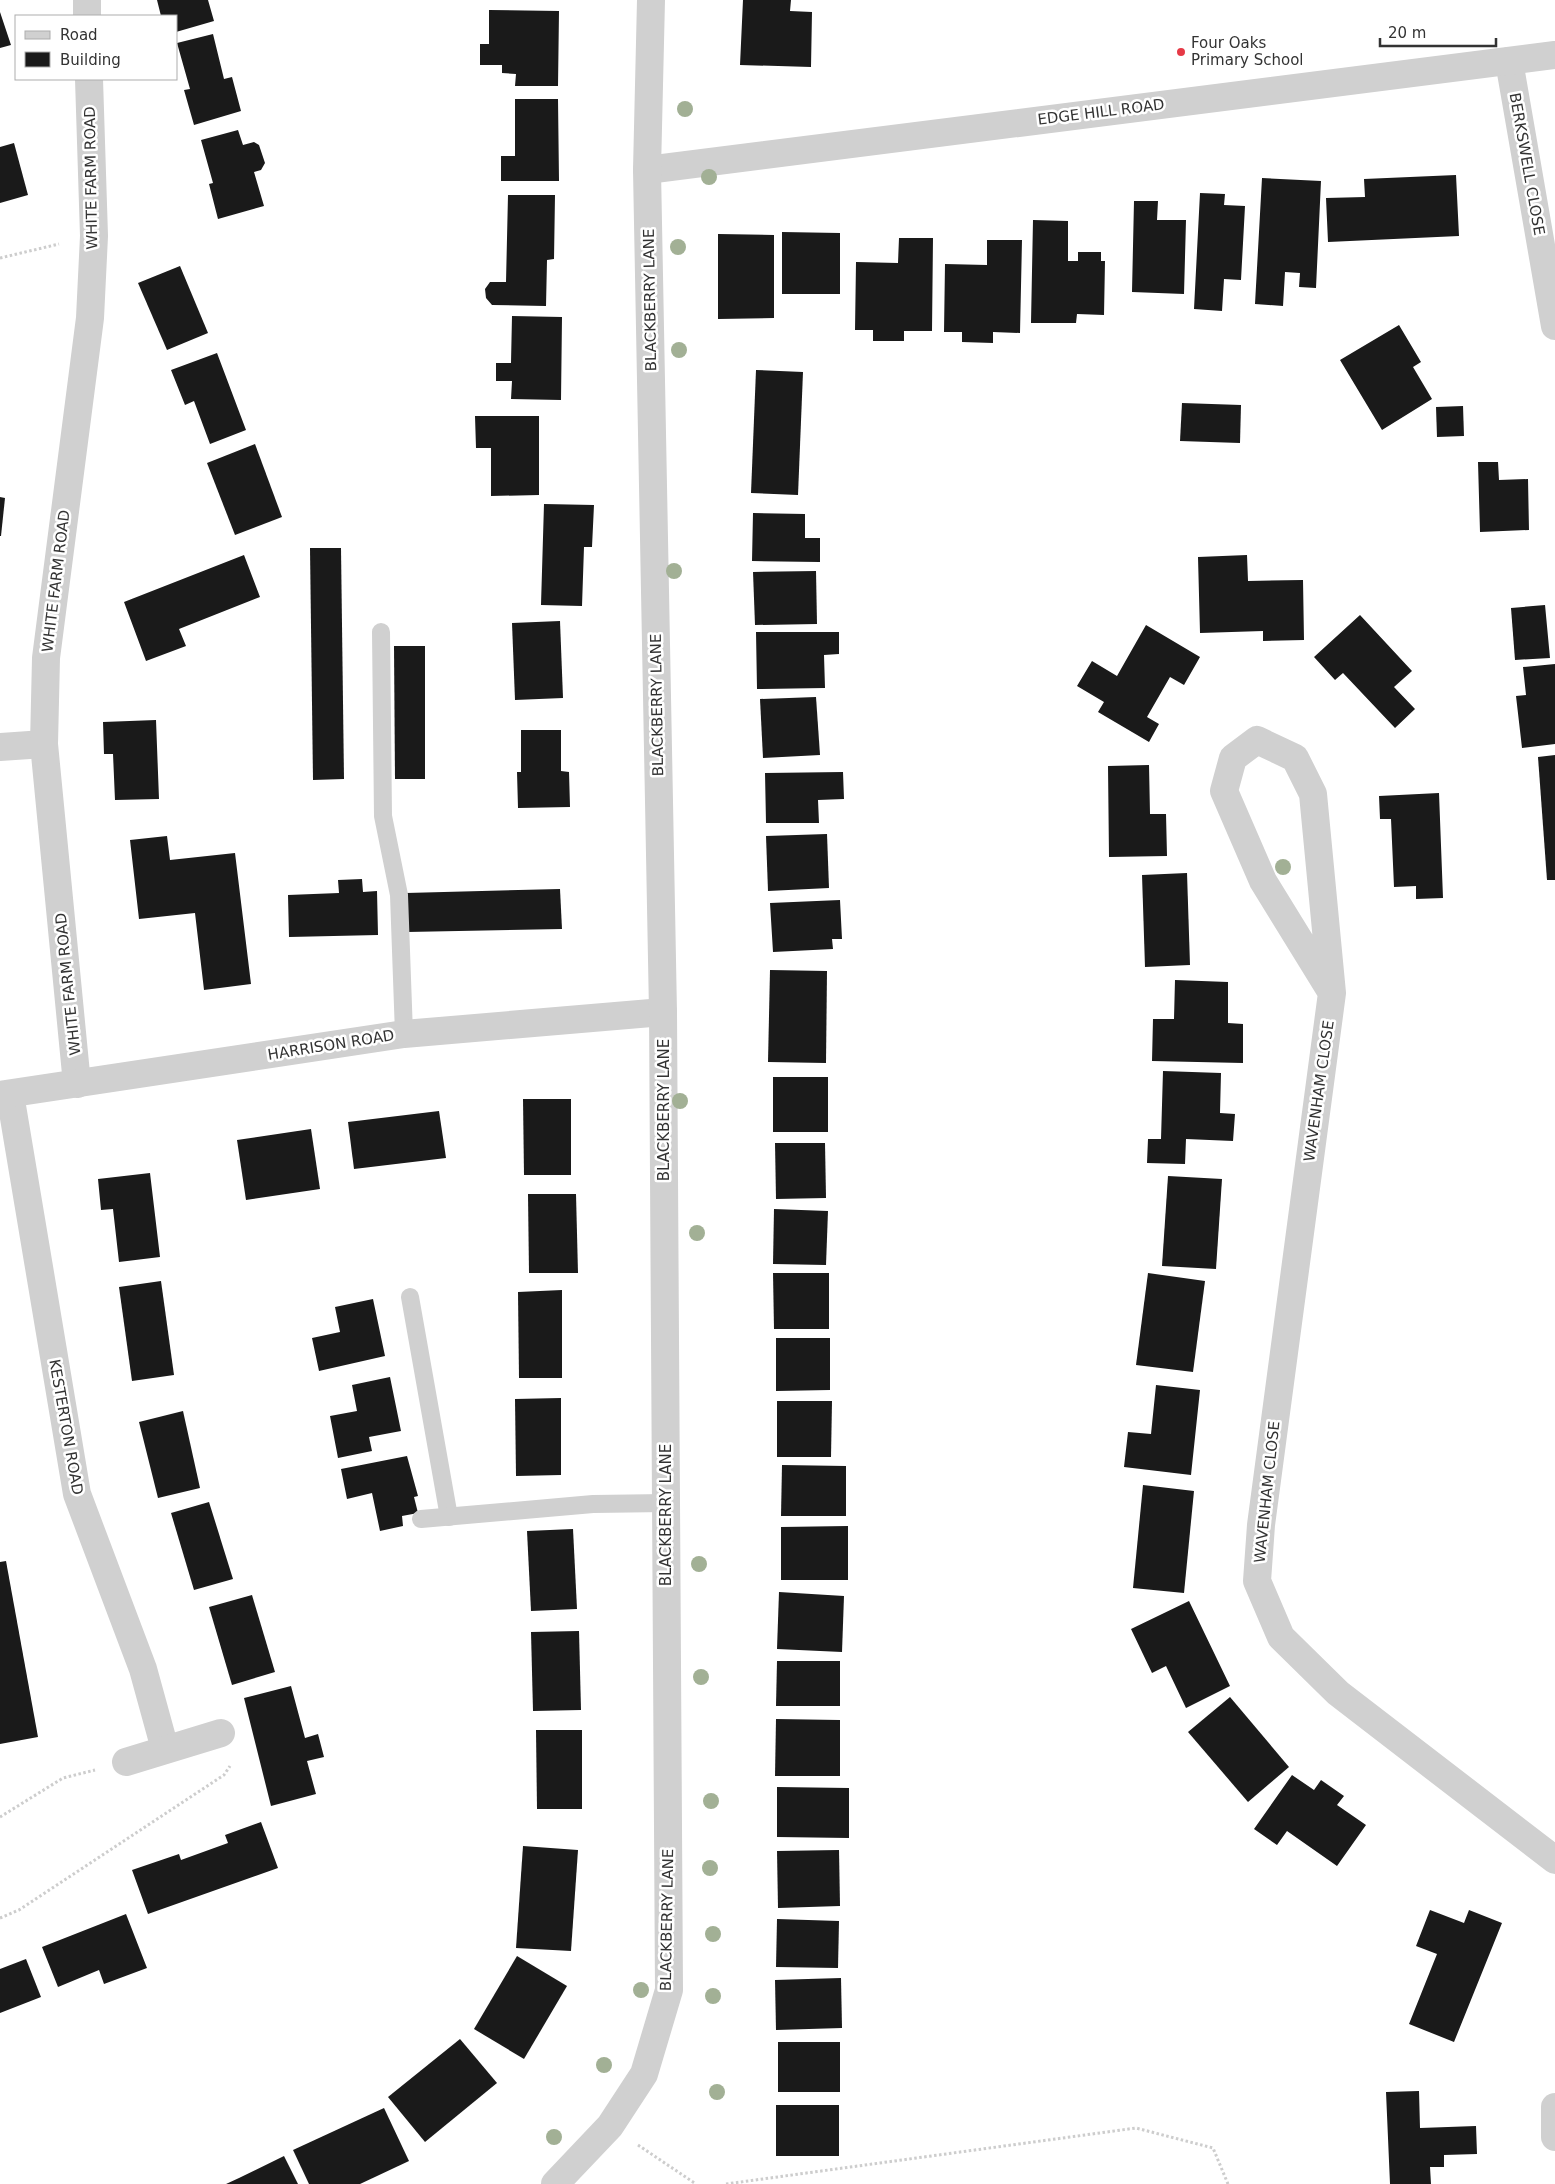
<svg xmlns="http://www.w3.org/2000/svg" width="1555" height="2184" font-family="'DejaVu Sans',sans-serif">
	<rect width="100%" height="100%" fill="#fff"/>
	<g fill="#1a1a1a">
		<path d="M157,0h51l6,21 -38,11v-16h-15z"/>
		<path d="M743,0h48l-1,11 22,1 -1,55 -71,-2z"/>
		<path d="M489,10l70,1 -1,75h-43l1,-12 -14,-1v-8h-22v-21h9z"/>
		<path d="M0,12l11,33 -11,3z"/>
		<path d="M213,34l11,45 8,-2 9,34 -47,14 -10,-35 6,-1 -13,-46z"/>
		<path d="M515,99h43l1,82h-58v-25h14z"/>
		<path d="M238,130l5,15 11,-3 5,3 6,18 -4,7 -7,2 10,34 -46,13 -9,-35 4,-1 -12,-43z"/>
		<path d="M14,143l14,52 -28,8v-56z"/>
		<path d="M1456,175l3,61 -131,6 -2,-44 39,-1 -1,-18z"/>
		<path d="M1262,178l59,3 -5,107 -17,-1 1,-14 -15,-1 -2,34 -28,-2z"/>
		<path d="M1200,193l25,1 -1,11 21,1 -4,74 -17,-1 -2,32 -28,-2z"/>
		<path d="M508,195h47l-1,64 -7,1 -1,46 -54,-1 -6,-7 -1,-9 5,-7h16z"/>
		<path d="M1134,201h24l-1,19h29l-2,74 -52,-2z"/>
		<path d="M1033,220l35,1v40h10v-9h23v9h4l-1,54 -27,-1 -1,9h-45z"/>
		<path d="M782,232l58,1v61h-58z"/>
		<path d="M718,234l56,1v83l-56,1z"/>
		<path d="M899,238h34l-1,93h-28v10h-31v-11h-18l1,-68 42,1z"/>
		<path d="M987,240h35l-2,93 -27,-1v11l-31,-1v-10h-18l1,-68 42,1z"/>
		<path d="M180,266l28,67 -41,17 -29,-67z"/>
		<path d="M512,316l50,1 -1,83 -50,-1 1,-18h-16v-18h15z"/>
		<path d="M1399,325l22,37 -8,5 19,32 -50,31 -42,-70z"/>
		<path d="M217,353l29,77 -36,14 -16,-43 -9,4 -14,-35z"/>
		<path d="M756,370l47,2 -5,123 -47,-2z"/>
		<path d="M1182,403l59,2 -1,38 -60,-2z"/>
		<path d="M1463,406l1,30 -27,1 -1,-30z"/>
		<path d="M475,416h64v79l-48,1v-48h-15z"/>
		<path d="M255,444l27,73 -47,18 -28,-72z"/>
		<path d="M1478,462h20l1,18 29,-1 1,51 -49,2z"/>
		<path d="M0,497l5,1 -4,38h-1z"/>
		<path d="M544,504l50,1 -2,42h-8l-2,59 -41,-1z"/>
		<path d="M753,513l52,1v24h15v24l-68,-1z"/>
		<path d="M310,548h31l3,231 -31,1z"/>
		<path d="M244,555l16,42 -81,32 7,17 -40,15 -22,-59z"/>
		<path d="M1247,555l1,26 55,-1 1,60 -41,1v-10l-63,2 -2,-76z"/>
		<path d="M816,571l1,53 -62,1 -2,-53z"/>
		<path d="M1545,605l5,53 -35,2 -4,-52z"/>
		<path d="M1360,615l52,56 -18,16 21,22 -20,19 -52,-55 -8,7 -21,-23z"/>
		<path d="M560,621l3,77 -48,2 -3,-77z"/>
		<path d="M1146,625l54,32 -16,28 -14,-8 -23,40 12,7 -10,18 -51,-30 6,-10 -27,-16 15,-25 25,15z"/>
		<path d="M756,632h83v22l-15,1 1,33 -68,1z"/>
		<path d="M394,646h31v133h-30z"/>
		<path d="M1555,664v80l-33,4 -6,-52 10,-1 -3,-28z"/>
		<path d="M816,697l4,58 -57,3 -3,-59z"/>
		<path d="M156,720l3,79 -44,1 -2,-46h-9l-1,-32z"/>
		<path d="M521,730h40v41l8,1 1,35 -52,1 -1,-36h4z"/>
		<path d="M1555,755v125h-8l-9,-123z"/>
		<path d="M1149,765l1,49h16l1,42 -58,1 -1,-91z"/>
		<path d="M843,772l1,27 -26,1 1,23h-53l-1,-50z"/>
		<path d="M1439,793l4,105 -27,1v-13l-22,1 -3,-68h-11l-1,-23z"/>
		<path d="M827,834l2,54 -61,3 -2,-55z"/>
		<path d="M167,836l3,24 65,-7 16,131 -47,6 -9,-77 -56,6 -9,-79z"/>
		<path d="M1187,873l3,92 -45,2 -3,-92z"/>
		<path d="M362,879l1,13 14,-1 1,44 -89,2 -1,-42 51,-2 -1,-13z"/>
		<path d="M560,889l2,40 -155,3 -1,-39z"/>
		<path d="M840,900l2,39h-10l1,10 -60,3 -3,-49z"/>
		<path d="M770,970l57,1 -1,92 -58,-1z"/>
		<path d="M1175,980l53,2v41l15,1v39l-91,-2 1,-42h21z"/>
		<path d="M1163,1071l58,2 -1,40 15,1 -2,27 -47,-2 -1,25 -38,-1 1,-24h13z"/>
		<rect x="773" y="1077" width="55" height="55"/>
		<path d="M523,1099h48v76h-47z"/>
		<path d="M439,1111l7,47 -92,11 -6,-47z"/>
		<path d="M311,1129l9,60 -74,11 -9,-60z"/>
		<path d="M775,1143h50l1,55 -50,1z"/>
		<path d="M150,1173l10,84 -41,5 -6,-53 -12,1 -3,-31z"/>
		<path d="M1168,1176l54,3 -6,90 -54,-3z"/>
		<path d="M528,1194h48l2,79h-49z"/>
		<path d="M774,1209l54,2 -2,54 -53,-1z"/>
		<path d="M773,1273h56v56h-55z"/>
		<path d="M1148,1273l57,8 -12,91 -57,-7z"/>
		<path d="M161,1281l13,94 -42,6 -13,-94z"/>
		<path d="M562,1290v88h-43l-1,-86z"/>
		<path d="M373,1299l12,57 -66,15 -7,-33 28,-6 -5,-25z"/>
		<path d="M776,1338h54v52l-54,1z"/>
		<path d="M390,1377l11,54 -32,6 3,14 -34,7 -8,-42 27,-5 -5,-26z"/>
		<path d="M1156,1385l44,5 -9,85 -67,-8 4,-35 23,2z"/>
		<path d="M561,1398v77l-45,1 -1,-77z"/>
		<path d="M777,1401h55l-1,56h-54z"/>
		<path d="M183,1411l17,77 -42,10 -19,-76z"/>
		<path d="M407,1456l11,40 -4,1 4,16 -16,3 1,10 -23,5 -8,-38 -25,6 -6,-30z"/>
		<path d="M782,1465l64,1v50h-65z"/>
		<path d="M1143,1485l51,6 -10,102 -51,-5z"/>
		<path d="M209,1502l24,77 -39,11 -23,-77z"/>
		<path d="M848,1526v54h-67v-53z"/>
		<path d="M573,1529l4,80 -46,2 -4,-80z"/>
		<path d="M6,1561l32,176 -38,7v-182z"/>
		<path d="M779,1592l65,4 -2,56 -65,-3z"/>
		<path d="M252,1595l23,77 -43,13 -23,-78z"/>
		<path d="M1189,1601l41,85 -44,22 -20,-42 -14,7 -21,-44z"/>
		<path d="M579,1631l2,79 -48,1 -2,-79z"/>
		<path d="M777,1661h63v45h-64z"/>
		<path d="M291,1686l14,52 13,-4 6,23 -17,4 9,33 -45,12 -27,-108z"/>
		<path d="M1230,1697l59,70 -41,35 -60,-70z"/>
		<path d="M776,1719l64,1v56h-65z"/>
		<path d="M536,1730h46v79h-45z"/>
		<path d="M1292,1775l22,15 7,-10 23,16 -7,9 29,20 -29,41 -50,-35 -10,14 -23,-16z"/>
		<path d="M777,1787l72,1v50l-72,-1z"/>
		<path d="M261,1822l17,46 -130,46 -16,-44 47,-16 2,6 47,-17 -3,-8z"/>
		<path d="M523,1846l55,4 -7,101 -55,-3z"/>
		<path d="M839,1850l1,56 -62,2 -1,-57z"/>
		<path d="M1430,1910l34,13 5,-13 33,13 -48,119 -45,-18 28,-70 -21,-8z"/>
		<path d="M126,1914l21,54 -43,16 -5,-14 -41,17 -16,-40z"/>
		<path d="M777,1919l62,2 -1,47 -62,-1z"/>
		<path d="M517,1956l50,30 -43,73 -50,-30z"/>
		<path d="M26,1959l15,38 -41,16v-44z"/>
		<path d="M841,1978l1,50 -66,2 -1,-50z"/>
		<path d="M460,2039l37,44 -72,59 -37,-45z"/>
		<rect x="778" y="2042" width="62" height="50"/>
		<path d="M1419,2091l1,37 56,-2 1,28 -33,1v12h-14l1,17h-41l-4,-92z"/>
		<rect x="776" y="2105" width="63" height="51"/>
		<path d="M384,2108l25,53 -49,23h-51l-16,-34z"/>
		<path d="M284,2156l14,28h-72l13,-6z"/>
	</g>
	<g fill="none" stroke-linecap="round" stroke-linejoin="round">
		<g stroke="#cdcdcd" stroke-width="3" stroke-dasharray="2.5 2.5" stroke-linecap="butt">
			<path d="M0,258l59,-14"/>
			<path d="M0,1817l63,-39 32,-8"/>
			<path d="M0,1918l19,-8 205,-135 6,-9"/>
			<path d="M638,2145l58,39"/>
			<path d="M726,2184l410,-56 77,20 15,36"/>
		</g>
		<g stroke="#d0d0d0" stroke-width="18">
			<path d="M381,632l2,184 16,79 5,139"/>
			<path d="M410,1297l39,220"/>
			<path d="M421,1519l172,-15 73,-1"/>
		</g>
		<g stroke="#d0d0d0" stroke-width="28">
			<path d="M87,0v16"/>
			<path d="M1509,61l46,265"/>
			<path d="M647,170l908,-115"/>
			<path d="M0,747l44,-3"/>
			<path d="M1332,993l-69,-112 -39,-90 9,-33 24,-18 38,18 18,36 19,199 -71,532 -4,56 24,56 57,56 217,167"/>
			<path d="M77,1084l-33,-340 2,-86 44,-340 4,-82 -5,-157"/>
			<path d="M10,1094l67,400 66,175 22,80"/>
			<path d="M0,1095l404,-61 259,-22"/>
			<path d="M126,1762l95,-29"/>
			<path d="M1555,2107v30"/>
			<path d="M555,2184l55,-58 34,-52 25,-84 -6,-978 -16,-842 4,-170"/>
		</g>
	</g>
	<g fill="#a2b095">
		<circle cx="685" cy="109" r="8"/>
		<circle cx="709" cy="177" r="8"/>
		<circle cx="678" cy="247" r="8"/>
		<circle cx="679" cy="350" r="8"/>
		<circle cx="674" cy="571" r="8"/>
		<circle cx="1283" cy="867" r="8"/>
		<circle cx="680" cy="1101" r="8"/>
		<circle cx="697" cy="1233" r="8"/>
		<circle cx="699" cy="1564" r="8"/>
		<circle cx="701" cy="1677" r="8"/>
		<circle cx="711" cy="1801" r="8"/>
		<circle cx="710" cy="1868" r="8"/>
		<circle cx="713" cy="1934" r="8"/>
		<circle cx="641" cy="1990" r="8"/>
		<circle cx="713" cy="1996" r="8"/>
		<circle cx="604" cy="2065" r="8"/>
		<circle cx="717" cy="2092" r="8"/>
		<circle cx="554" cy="2137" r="8"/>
	</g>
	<circle fill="#e63946" stroke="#fff" stroke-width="2" cx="1181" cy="52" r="5"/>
	<g text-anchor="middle" stroke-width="5" stroke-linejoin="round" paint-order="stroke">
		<g font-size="15" fill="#333" stroke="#fff" text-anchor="start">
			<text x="1191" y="48">Four Oaks<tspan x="1191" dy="17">Primary School</tspan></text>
		</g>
		<g font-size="15" fill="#333" stroke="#fff">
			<text transform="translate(1101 112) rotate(-7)" y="5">EDGE HILL ROAD</text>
			<text transform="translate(1527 164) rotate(80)" y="5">BERKSWELL CLOSE</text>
			<text transform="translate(91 178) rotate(-91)" y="5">WHITE FARM ROAD</text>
			<text transform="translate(650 300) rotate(-91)" y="5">BLACKBERRY LANE</text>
			<text transform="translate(56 581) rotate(-83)" y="5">WHITE FARM ROAD</text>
			<text transform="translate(657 705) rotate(-91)" y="5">BLACKBERRY LANE</text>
			<text transform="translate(68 984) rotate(-96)" y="5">WHITE FARM ROAD</text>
			<text transform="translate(331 1045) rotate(-9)" y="5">HARRISON ROAD</text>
			<text transform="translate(1319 1091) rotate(-82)" y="5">WAVENHAM CLOSE</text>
			<text transform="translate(664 1110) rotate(-90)" y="5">BLACKBERRY LANE</text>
			<text transform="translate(66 1427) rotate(80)" y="5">KESTERTON ROAD</text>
			<text transform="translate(1267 1492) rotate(-84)" y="5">WAVENHAM CLOSE</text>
			<text transform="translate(666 1515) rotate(-90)" y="5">BLACKBERRY LANE</text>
			<text transform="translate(667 1920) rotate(-89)" y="5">BLACKBERRY LANE</text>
		</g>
	</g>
	<rect x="15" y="15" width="162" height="65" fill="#ffffff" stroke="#adadad"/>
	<rect x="25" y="31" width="25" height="8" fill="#d0d0d0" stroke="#adadad"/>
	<text x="60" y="40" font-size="15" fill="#333333">Road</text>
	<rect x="25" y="52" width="25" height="15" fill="#1a1a1a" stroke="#adadad"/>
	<text x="60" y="65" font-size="15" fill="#333333">Building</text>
	<path d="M1380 38v8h116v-8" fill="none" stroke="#333333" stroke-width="2.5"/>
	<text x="1388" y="38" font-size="15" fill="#333333" stroke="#ffffff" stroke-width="4" paint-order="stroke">20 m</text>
</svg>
